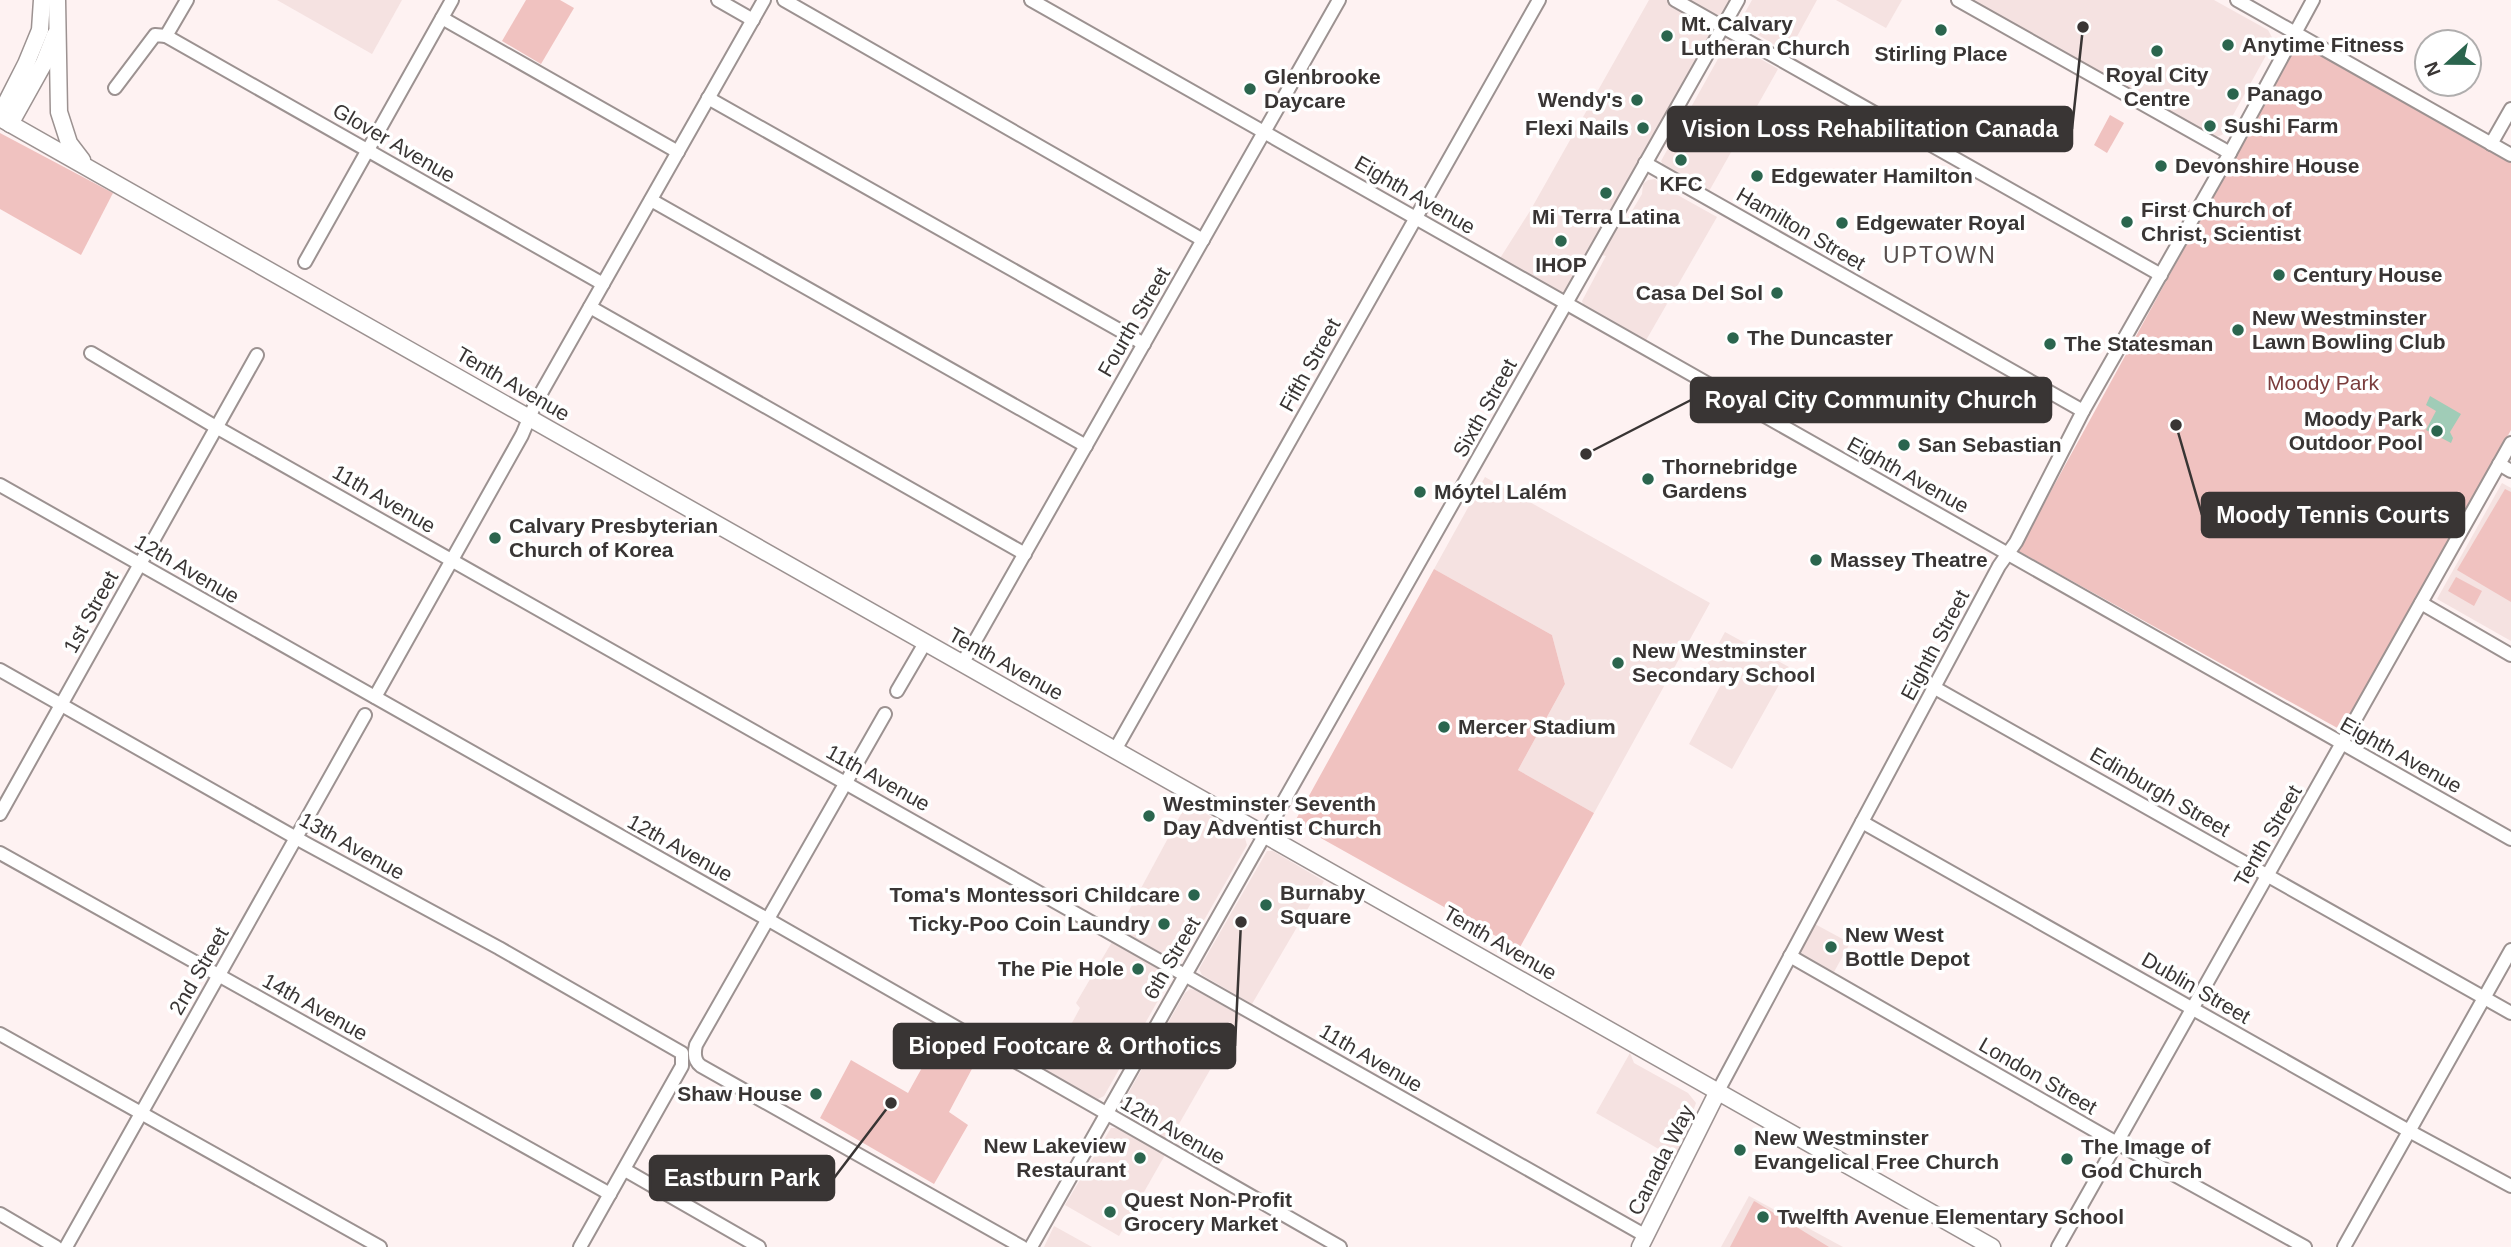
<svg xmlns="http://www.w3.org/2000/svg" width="2511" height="1247" font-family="Helvetica,sans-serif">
	<rect width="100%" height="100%" fill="#fef2f2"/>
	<g fill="#f5e2e1">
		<path d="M277,0h125l-30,54z"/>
		<path d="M1649,0h89l-173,304 -68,-41 33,-52z"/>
		<path d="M1752,0h65l-29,53 -38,-23h-8l-3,-7z"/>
		<path d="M1836,0h66l-16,28z"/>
		<path d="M1969,0h245l54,30 6,11 -52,94 -9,3z"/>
		<path d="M1729,41l49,28 -70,124 -43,-25 -4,-7 58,-104 -4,-8 3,-5 8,2z"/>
		<path d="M1655,179l10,9 52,29 -72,125 -61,-35 -2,-6 24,-45 -4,-1 20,-35 4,1 16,-27 1,-10 5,-4z"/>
		<path d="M1485,477l225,126 -116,210 -76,-43 47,-86 -13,-49 -118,-66z"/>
		<path d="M2502,483l9,5v153l-74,-42z"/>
		<path d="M1725,632l64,35 -57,102 -43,-25 34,-63 -19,-11z"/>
		<path d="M1187,803l57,32 3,10 -64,112 -9,3 -55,-31z"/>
		<path d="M1267,851h6l51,30 -72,123 -50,-29 -3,-6z"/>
		<path d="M1813,923l37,20 -16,29 -36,-20z"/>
		<path d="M1112,942l53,30 4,9 -65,115 -6,3 -52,-28 34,-63 -4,-5z"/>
		<path d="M1190,989l5,1 46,26 -73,127 -39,-23 -8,-14 64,-113z"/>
		<path d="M1630,1053l4,10 54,30 8,10 -20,56 -80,-46z"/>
		<path d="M1111,1128h6l48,27 -46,81 -54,-31z"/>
		<path d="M1749,1196l94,51h-122z"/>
		<path d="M1054,1226l38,21h-48z"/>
	</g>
	<g fill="#f0c2c0">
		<path d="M526,0h34l14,8 -33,56 -39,-23z"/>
		<path d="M2298,41l213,121v268l-170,300 -323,-179z"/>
		<path d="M2110,115l14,8 -17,30 -13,-8z"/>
		<path d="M0,133l113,60 -32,62 -81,-46z"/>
		<path d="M2505,489l6,3v110l-54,-32z"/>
		<path d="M1434,569l118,66 13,49 -47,86 76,43 -75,136 -225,-126z"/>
		<path d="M2456,577l26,14 -8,15 -26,-15z"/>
		<path d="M944,1028l38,22 -33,62 19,13 -34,59 -114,-66 31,-58 57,33z"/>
		<path d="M1754,1201l2,1 73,45h-99z"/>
	</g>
	<path fill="#a0ccb7" d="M2430,396l31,18 -11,18 3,6 -2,5 -25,-13 10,-19 -10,-6z"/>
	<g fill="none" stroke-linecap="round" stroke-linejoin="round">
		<g stroke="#9c9291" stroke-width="16">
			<g id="minor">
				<path d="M718,0l35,20"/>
				<path d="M784,0l419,240"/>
				<path d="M1031,0l1480,839"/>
				<path d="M1675,0l486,275"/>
				<path d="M1958,0l272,153"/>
				<path d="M2237,0l274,155"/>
				<path d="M442,18l236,134"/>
				<path d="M166,36l437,248"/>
				<path d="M115,88l40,-53 11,1 21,-36"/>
				<path d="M708,98l436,246"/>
				<path d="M2491,144l20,-35"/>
				<path d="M1645,163l438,248"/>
				<path d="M651,200l435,246"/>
				<path d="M305,262l147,-262"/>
				<path d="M590,307l435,247"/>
				<path d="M91,353l118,70 1437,813"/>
				<path d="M2499,464l12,7"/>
				<path d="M0,485l767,434 573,328"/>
				<path d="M2421,603l90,52"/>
				<path d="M962,664l377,-664"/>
				<path d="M0,670l305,173 194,105 183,105v13l-102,181"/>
				<path d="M1935,688l576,325"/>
				<path d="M897,691l28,-48"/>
				<path d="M375,697l147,-262 14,-33 228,-402"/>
				<path d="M885,714l-189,331c-2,8 -2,16 5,21l321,181"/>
				<path d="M1115,750l424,-750"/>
				<path d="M0,814l257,-459"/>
				<path d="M1862,822l547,309 102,55"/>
				<path d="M0,853l610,341"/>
				<path d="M1790,956l318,182 197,109"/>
				<path d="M0,1034l380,213"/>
				<path d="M1718,1091l281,-525 17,-24 67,-131 147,-258 83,-153"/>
				<path d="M625,1170l134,77"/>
				<path d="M0,1214l56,33"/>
				<path d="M66,1247l299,-532"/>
				<path d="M1031,1247l707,-1247"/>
				<path d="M2058,1247l453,-804"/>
				<path d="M2344,1247l167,-297"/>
			</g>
		</g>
		<g stroke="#9c9291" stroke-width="19">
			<g id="major">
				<path d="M57,0l2,112 10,31 13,17"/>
				<path d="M0,115l26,-51 14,-34 2,-30"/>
				<path d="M0,118l1992,1129"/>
				<path d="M10,124l34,-61 11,-28"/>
				<path d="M1640,1247l78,-156"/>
			</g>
		</g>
		<use href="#minor" stroke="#fff" stroke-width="12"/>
		<use href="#major" stroke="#fff" stroke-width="16"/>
	</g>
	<g fill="#2b654e" stroke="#fff" stroke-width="2.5">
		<circle cx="1941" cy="30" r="7"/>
		<circle cx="1667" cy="36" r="7"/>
		<circle cx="2228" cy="45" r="7"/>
		<circle cx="2157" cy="51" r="7"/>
		<circle cx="1250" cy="89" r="7"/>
		<circle cx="2233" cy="94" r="7"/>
		<circle cx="1637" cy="100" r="7"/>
		<circle cx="2210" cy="126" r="7"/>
		<circle cx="1643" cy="128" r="7"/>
		<circle cx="1681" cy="160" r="7"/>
		<circle cx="2161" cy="166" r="7"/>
		<circle cx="1757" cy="176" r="7"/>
		<circle cx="1606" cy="193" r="7"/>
		<circle cx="2127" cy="222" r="7"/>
		<circle cx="1842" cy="223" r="7"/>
		<circle cx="1561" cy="241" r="7"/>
		<circle cx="2279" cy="275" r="7"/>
		<circle cx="1777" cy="293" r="7"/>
		<circle cx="2238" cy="330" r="7"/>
		<circle cx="1733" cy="338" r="7"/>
		<circle cx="2050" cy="344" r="7"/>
		<circle cx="2437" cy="431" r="7"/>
		<circle cx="1904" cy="445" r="7"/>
		<circle cx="1648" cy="479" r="7"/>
		<circle cx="1420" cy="492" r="7"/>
		<circle cx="495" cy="538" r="7"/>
		<circle cx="1816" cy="560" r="7"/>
		<circle cx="1618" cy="663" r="7"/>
		<circle cx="1444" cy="727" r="7"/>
		<circle cx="1149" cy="816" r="7"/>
		<circle cx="1194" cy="895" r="7"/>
		<circle cx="1266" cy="905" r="7"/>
		<circle cx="1164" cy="924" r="7"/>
		<circle cx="1831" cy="947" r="7"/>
		<circle cx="1138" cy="969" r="7"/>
		<circle cx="816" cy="1094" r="7"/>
		<circle cx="1740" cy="1150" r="7"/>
		<circle cx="1140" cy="1158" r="7"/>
		<circle cx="2067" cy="1159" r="7"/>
		<circle cx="1110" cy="1212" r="7"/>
		<circle cx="1763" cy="1217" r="7"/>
	</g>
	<g text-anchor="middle" stroke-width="7" stroke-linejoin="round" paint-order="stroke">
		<g font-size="21" font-weight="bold" fill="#393534" stroke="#fff" text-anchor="start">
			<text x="1681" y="31">Mt. Calvary<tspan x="1681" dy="24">Lutheran Church</tspan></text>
			<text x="2242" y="52">Anytime Fitness</text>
			<text x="1941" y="61" text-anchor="middle">Stirling Place</text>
			<text x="2157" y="82" text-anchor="middle">Royal City<tspan x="2157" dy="24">Centre</tspan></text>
			<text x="1264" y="84">Glenbrooke<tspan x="1264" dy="24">Daycare</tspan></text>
			<text x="2247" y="101">Panago</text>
			<text x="1623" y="107" text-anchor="end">Wendy's</text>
			<text x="2224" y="133">Sushi Farm</text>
			<text x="1629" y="135" text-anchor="end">Flexi Nails</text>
			<text x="2175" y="173">Devonshire House</text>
			<text x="1771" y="183">Edgewater Hamilton</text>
			<text x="1681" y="191" text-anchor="middle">KFC</text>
			<text x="2141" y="217">First Church of<tspan x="2141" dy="24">Christ, Scientist</tspan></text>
			<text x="1606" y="224" text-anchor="middle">Mi Terra Latina</text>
			<text x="1856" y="230">Edgewater Royal</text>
			<text x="1561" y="272" text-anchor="middle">IHOP</text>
			<text x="2293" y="282">Century House</text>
			<text x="1763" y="300" text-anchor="end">Casa Del Sol</text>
			<text x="2252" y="325">New Westminster<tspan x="2252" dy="24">Lawn Bowling Club</tspan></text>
			<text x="1747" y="345">The Duncaster</text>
			<text x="2064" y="351">The Statesman</text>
			<text x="2423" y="426" text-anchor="end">Moody Park<tspan x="2423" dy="24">Outdoor Pool</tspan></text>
			<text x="1918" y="452">San Sebastian</text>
			<text x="1662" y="474">Thornebridge<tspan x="1662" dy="24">Gardens</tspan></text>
			<text x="1434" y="499">Móytel Lalém</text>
			<text x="509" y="533">Calvary Presbyterian<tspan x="509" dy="24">Church of Korea</tspan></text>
			<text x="1830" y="567">Massey Theatre</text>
			<text x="1632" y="658">New Westminster<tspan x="1632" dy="24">Secondary School</tspan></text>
			<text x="1458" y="734">Mercer Stadium</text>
			<text x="1163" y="811">Westminster Seventh<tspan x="1163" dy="24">Day Adventist Church</tspan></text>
			<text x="1280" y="900">Burnaby<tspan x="1280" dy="24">Square</tspan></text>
			<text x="1180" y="902" text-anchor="end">Toma's Montessori Childcare</text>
			<text x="1150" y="931" text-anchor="end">Ticky-Poo Coin Laundry</text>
			<text x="1845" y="942">New West<tspan x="1845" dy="24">Bottle Depot</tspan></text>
			<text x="1124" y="976" text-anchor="end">The Pie Hole</text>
			<text x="802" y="1101" text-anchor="end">Shaw House</text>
			<text x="1754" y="1145">New Westminster<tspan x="1754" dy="24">Evangelical Free Church</tspan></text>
			<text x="1126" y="1153" text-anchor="end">New Lakeview<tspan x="1126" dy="24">Restaurant</tspan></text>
			<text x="2081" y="1154">The Image of<tspan x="2081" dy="24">God Church</tspan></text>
			<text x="1124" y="1207">Quest Non-Profit<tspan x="1124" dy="24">Grocery Market</tspan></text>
			<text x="1777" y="1224">Twelfth Avenue Elementary School</text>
		</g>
		<g font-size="21" fill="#393534" stroke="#fff">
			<text transform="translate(394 143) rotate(30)" y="7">Glover Avenue</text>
			<text transform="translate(1415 195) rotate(30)" y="7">Eighth Avenue</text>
			<text transform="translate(1801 229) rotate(30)" y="7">Hamilton Street</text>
			<text transform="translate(1134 322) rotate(-60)" y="7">Fourth Street</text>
			<text transform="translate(1310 365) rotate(-61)" y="7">Fifth Street</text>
			<text transform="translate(513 384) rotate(30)" y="7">Tenth Avenue</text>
			<text transform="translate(1485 408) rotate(-61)" y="7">Sixth Street</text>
			<text transform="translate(1908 475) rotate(29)" y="7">Eighth Avenue</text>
			<text transform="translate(384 499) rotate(30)" y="7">11th Avenue</text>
			<text transform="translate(187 569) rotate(30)" y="7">12th Avenue</text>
			<text transform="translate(91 612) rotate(-61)" y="7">1st Street</text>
			<text transform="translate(1935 645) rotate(-62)" y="7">Eighth Street</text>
			<text transform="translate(1006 664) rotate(29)" y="7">Tenth Avenue</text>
			<text transform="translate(2401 755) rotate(29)" y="7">Eighth Avenue</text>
			<text transform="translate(878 778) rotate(29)" y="7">11th Avenue</text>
			<text transform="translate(2160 792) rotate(30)" y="7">Edinburgh Street</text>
			<text transform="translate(2268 836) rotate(-60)" y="7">Tenth Street</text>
			<text transform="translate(352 846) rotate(29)" y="7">13th Avenue</text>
			<text transform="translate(680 848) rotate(29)" y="7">12th Avenue</text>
			<text transform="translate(1500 943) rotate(30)" y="7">Tenth Avenue</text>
			<text transform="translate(1172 958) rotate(-60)" y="7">6th Street</text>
			<text transform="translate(199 971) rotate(-60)" y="7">2nd Street</text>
			<text transform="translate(2196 988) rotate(30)" y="7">Dublin Street</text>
			<text transform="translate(315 1007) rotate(29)" y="7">14th Avenue</text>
			<text transform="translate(1371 1058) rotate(30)" y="7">11th Avenue</text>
			<text transform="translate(2038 1076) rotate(30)" y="7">London Street</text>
			<text transform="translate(1173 1130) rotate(30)" y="7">12th Avenue</text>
			<text transform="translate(1661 1160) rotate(-63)" y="7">Canada Way</text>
		</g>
		<g font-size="21" fill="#7a3c3c" stroke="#fff">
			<text x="2323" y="390">Moody Park</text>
		</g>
		<g font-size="23" letter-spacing="2" fill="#59504f" stroke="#fff">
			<text x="1940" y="263">UPTOWN</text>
		</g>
	</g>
	<path fill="none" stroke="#393534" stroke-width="2.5" d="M2083 27L2072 129M1586 454L1691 400M2176 425L2202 515M1241 922L1235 1046M891 1103L834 1178"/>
	<g fill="#393534" stroke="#fff" stroke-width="2.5">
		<circle cx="2083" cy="27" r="7"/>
		<circle cx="1586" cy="454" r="7"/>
		<circle cx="2176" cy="425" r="7"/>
		<circle cx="1241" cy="922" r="7"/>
		<circle cx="891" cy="1103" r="7"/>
	</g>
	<g fill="#393534" stroke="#393534" stroke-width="2.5">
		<rect x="1668" y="107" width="404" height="44" rx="7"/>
		<rect x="1691" y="378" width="360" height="44" rx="7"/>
		<rect x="2202" y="493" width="262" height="44" rx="7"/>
		<rect x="894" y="1024" width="341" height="44" rx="7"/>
		<rect x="650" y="1156" width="184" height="44" rx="7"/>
	</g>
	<g font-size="23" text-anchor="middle" font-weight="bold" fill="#fff">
		<text x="1870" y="137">Vision Loss Rehabilitation Canada</text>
		<text x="1871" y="408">Royal City Community Church</text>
		<text x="2333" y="523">Moody Tennis Courts</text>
		<text x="1065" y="1054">Bioped Footcare &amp; Orthotics</text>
		<text x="742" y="1186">Eastburn Park</text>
	</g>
	<g transform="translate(2448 63) rotate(249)"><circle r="33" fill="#ffffff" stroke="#b0aeae" stroke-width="2"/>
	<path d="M0-5L12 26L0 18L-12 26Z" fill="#2b654e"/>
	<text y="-10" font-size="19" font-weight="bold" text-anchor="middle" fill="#393534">N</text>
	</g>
</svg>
